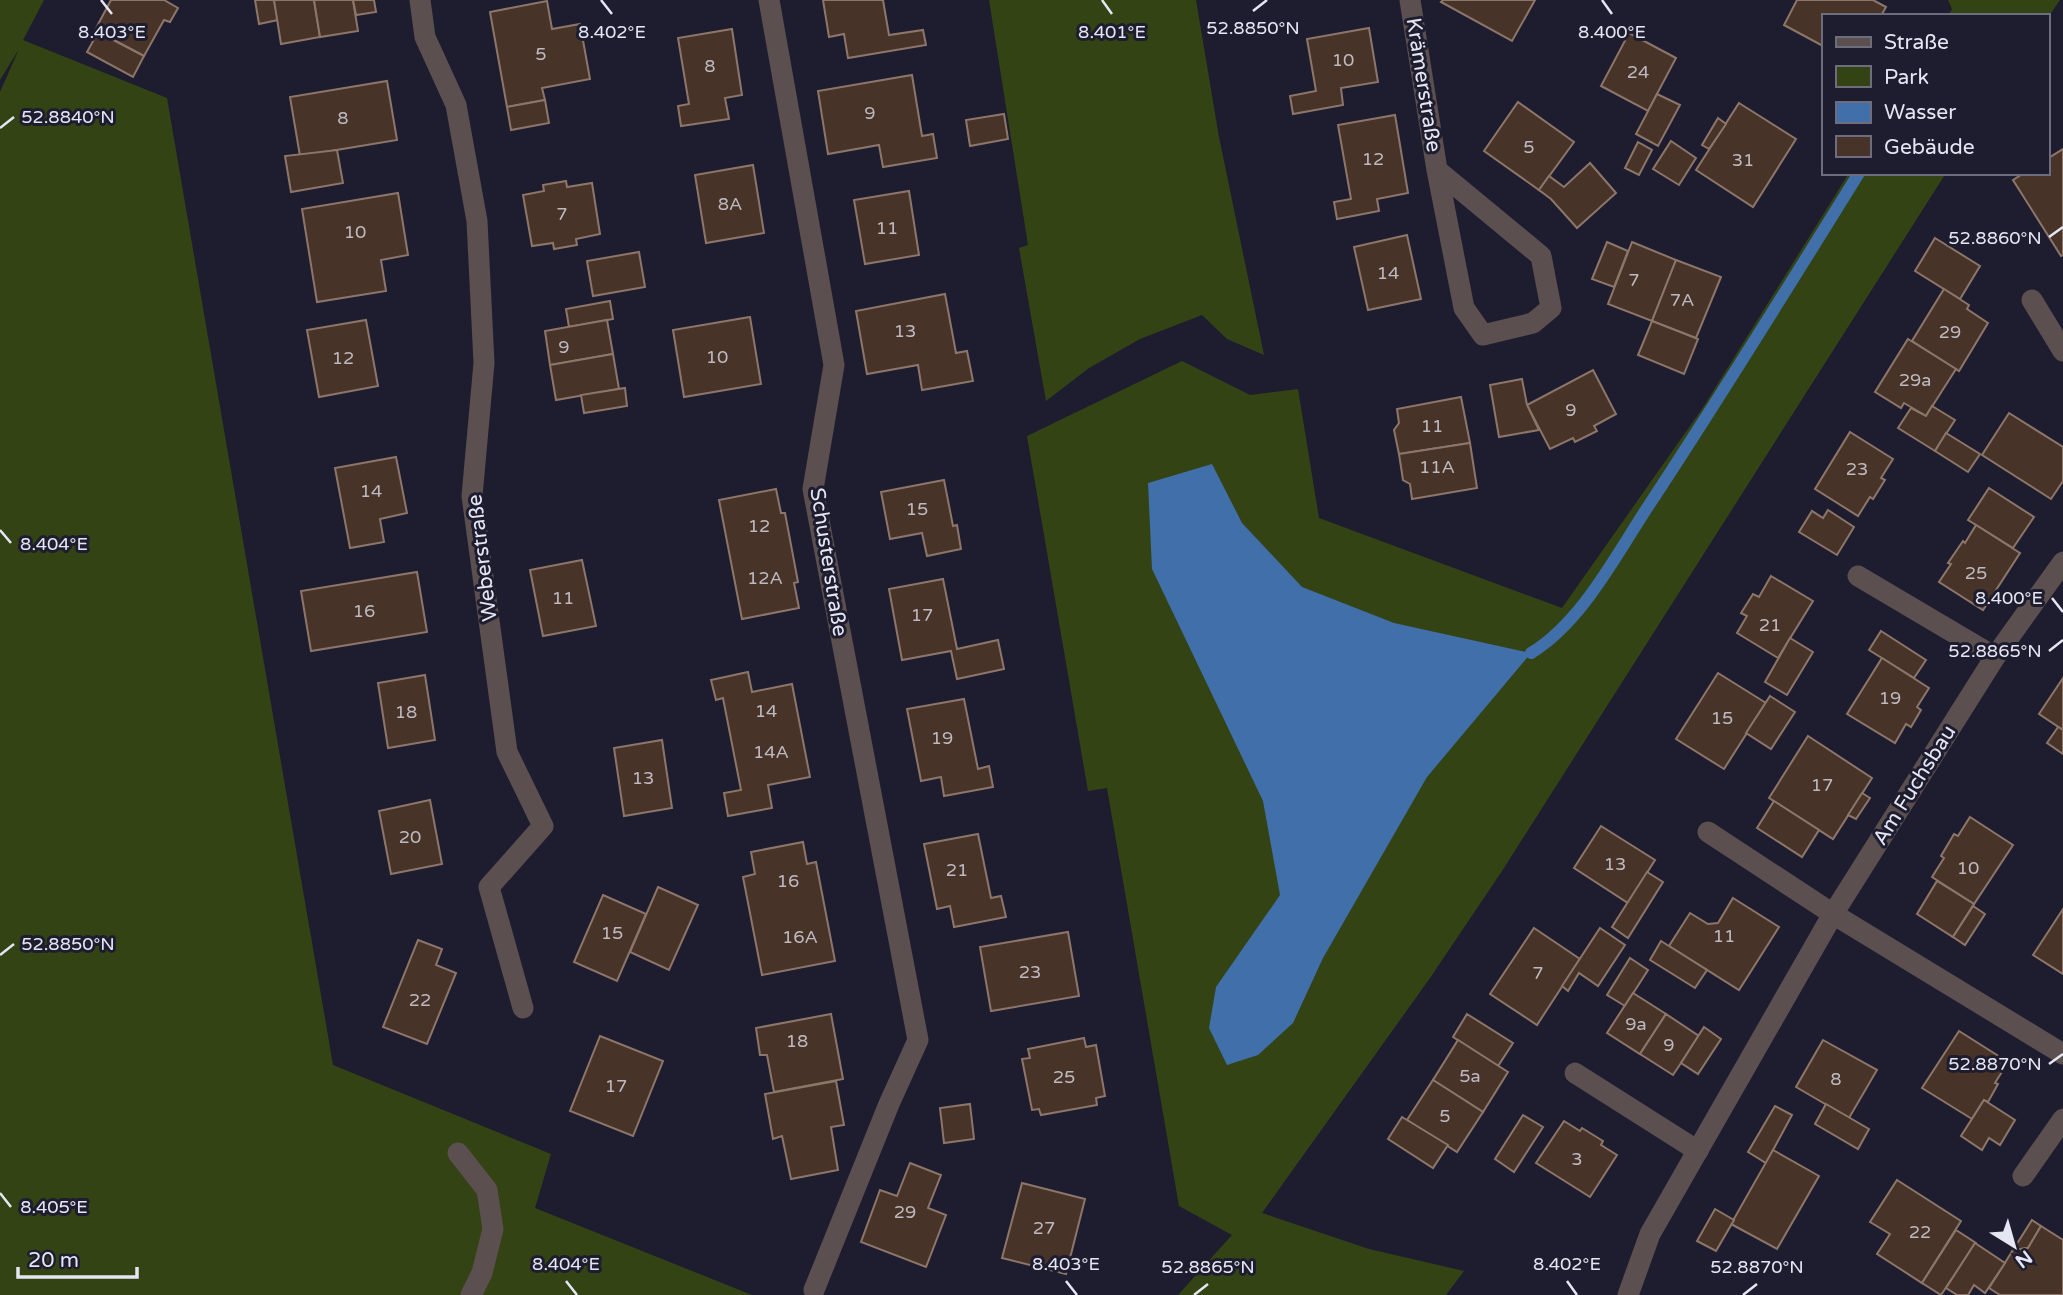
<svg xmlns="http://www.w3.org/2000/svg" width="2063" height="1295" font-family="'Varela Round',sans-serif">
	<rect width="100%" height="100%" fill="#1e1d30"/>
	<g fill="#344314">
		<path d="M0,0h44l-21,40 144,58 166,967 218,89 -16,54 217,87h-752v-1203l19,-43 -19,31z"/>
		<path d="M989,0h207l23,137 45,218 -37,-16 -25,-24 -62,24 -51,29 -43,33 -27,-153 9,-3z"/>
		<path d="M1948,0h112l-13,19v-3h-99l4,-7z"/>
		<path d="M1849,173h97l-444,698 -72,107 -168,235 107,36 95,22 -18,24h-268l54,-60 -53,-29 -72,-418 -19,3 -61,-355 155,-75 68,34 48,-6 21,129 243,90 140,-199z"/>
	</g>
	<path fill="#406faa" d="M1212,464l30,59 60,64 92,36 137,30 -104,124 -104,181 -30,65 -35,32 -31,10 -18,-37 7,-41 64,-92 -17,-94 -111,-232 -4,-86z"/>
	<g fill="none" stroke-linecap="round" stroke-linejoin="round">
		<path stroke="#406faa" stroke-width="12" d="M1531,653c51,-31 85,-98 118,-148 72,-109 141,-221 210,-332"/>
	</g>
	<g fill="#473328" stroke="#8d7669" stroke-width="2">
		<path d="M111,0h53l14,8 -8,14 -6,-2 -20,36 -49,-26z"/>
		<path d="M255,0h19l4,20 -19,4z"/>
		<path d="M274,0h40l6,37 -39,7z"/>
		<path d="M314,0h39l5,31 -38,6z"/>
		<path d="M353,0h21l2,12 -20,3z"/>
		<path d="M823,0h60l6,35 34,-5 3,15 -78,13 -4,-24 -15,3z"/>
		<path d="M1443,0h92l-23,41 -71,-39z"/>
		<path d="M1797,0h76l13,7 -5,9h-58v30l-39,-21z"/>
		<path d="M547,1l5,28 28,-5 10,55 -48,9 3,12 -38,7 -17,-95z"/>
		<path d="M1369,28l9,54 -37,6 2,17 -50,9 -3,-18 26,-5 -9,-52z"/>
		<path d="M732,29l10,66 -17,3 4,21 -48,7 -3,-20 11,-2 -11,-66z"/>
		<path d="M98,32l46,24 -11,21 -46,-25z"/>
		<path d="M1629,33l47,25 -28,53 -47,-25z"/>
		<path d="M912,75l10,61 11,-2 4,24 -54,9 -4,-22 -51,9 -10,-63z"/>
		<path d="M387,81l10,59 -97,16 -10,-59z"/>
		<path d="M1657,94l23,11 -22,41 -22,-12z"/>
		<path d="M545,100l4,23 -38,7 -4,-23z"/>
		<path d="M1518,102l56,40 -35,48 -55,-39z"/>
		<path d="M1739,103l57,36 -43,68 -57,-37z"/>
		<path d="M1004,114l4,25 -38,7 -4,-26z"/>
		<path d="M1395,115l13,78 -31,6 2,12 -42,8 -3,-17 17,-3 -13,-74z"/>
		<path d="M1718,118l8,6 -17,25 -7,-4z"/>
		<path d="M1671,141l25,17 -17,27 -26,-16z"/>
		<path d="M1638,142l14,8 -13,25 -14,-7z"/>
		<path d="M2063,149v106l-2,1 -48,-76 11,-7h23v-14z"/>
		<path d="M337,150l6,33 -52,9 -6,-36z"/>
		<path d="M1590,163l26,30 -39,35 -26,-29 -12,-9 10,-14 15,11z"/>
		<path d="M753,165l11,68 -58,10 -11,-68z"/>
		<path d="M566,181l1,6 25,-4 8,51 -24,5 1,6 -23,4 -1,-6 -21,3 -9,-51 21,-4 -1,-6z"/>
		<path d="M909,191l10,64 -54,9 -11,-64z"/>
		<path d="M398,193l10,62 -27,5 5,31 -69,11 -15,-93z"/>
		<path d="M1407,235l14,64 -53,11 -14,-63z"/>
		<path d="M1935,238l45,28 -20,33 -45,-28z"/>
		<path d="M1607,242l21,9 -14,36 -22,-8z"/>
		<path d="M1632,242l44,18 -24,61 -44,-17z"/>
		<path d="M639,252l6,35 -52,9 -6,-35z"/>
		<path d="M1676,260l45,17 -25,61 -44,-17z"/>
		<path d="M1944,289l25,16 -2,4 21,14 -29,48 -47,-30z"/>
		<path d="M945,294l11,59 11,-2 6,30 -51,9 -4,-25 -51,9 -11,-63z"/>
		<path d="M610,301l3,18 -44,8 -3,-18z"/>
		<path d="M750,317l11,67 -77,13 -11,-67z"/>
		<path d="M366,320l12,66 -59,11 -12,-67z"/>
		<path d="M607,320l6,34 -63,11 -5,-34z"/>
		<path d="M1652,321l46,18 -14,35 -46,-19z"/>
		<path d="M1908,339l48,30 -30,47 -22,-13 -3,5 -26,-16z"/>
		<path d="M613,354l6,35 -63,11 -6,-35z"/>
		<path d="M1593,370l23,44 -22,12 3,5 -22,11 -2,-4 -23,11 -23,-44z"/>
		<path d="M1522,379l5,26 12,25 -40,7 -9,-52z"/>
		<path d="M625,388l2,18 -43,7 -3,-18z"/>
		<path d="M1461,397l9,46 -71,11 -5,-24 5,-7 -2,-14z"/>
		<path d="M1932,406l23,14 -20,31 -37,-23 13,-20 15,8z"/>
		<path d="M2009,413l54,34v34l-12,18 -69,-44z"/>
		<path d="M1850,432l43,27 -12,19 4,2 -12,19 -3,-2 -12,19 -43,-27z"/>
		<path d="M1946,433l34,21 -12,18 -33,-21z"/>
		<path d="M1470,443l7,45 -65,11 -2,-15 -7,-4 -4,-26z"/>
		<path d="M396,457l11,56 -27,6 4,23 -34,6 -15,-80z"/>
		<path d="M944,480l9,46 4,-1 4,24 -34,7 -5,-23 -32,6 -9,-47z"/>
		<path d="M1989,488l45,29 -21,31 -45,-28z"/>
		<path d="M776,489l5,24h4l13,69 -4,1 5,25 -57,11 -23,-119z"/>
		<path d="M1828,510l26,17 -17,28 -38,-23 13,-21 11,7z"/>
		<path d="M1976,525l44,28 -37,57 -44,-28 12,-18 -3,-1 15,-22 2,2z"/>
		<path d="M582,560l14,66 -53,10 -13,-66z"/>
		<path d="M417,572l10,60 -116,19 -10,-60z"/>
		<path d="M1771,576l42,25 -35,57 -41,-25 10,-17 -6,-3 12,-19 6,3z"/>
		<path d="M943,579l14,70 41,-9 6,29 -47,10 -6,-28 -49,9 -13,-71z"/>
		<path d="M1881,631l45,29 -12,18 -45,-28z"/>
		<path d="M1790,638l23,14 -26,43 -22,-13z"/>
		<path d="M1882,658l47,30 -12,19 4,3 -10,17 -5,-3 -11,19 -48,-29z"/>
		<path d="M748,672l4,20 40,-8 18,93 -42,8 4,23 -44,8 -4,-23 17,-3 -18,-92 -7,2 -5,-20z"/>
		<path d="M1718,673l48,30 -42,66 -48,-30z"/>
		<path d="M425,675l10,65 -47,8 -10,-65z"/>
		<path d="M2063,678v52l-24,-16z"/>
		<path d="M1770,696l25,16 -24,37 -25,-16z"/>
		<path d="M964,699l14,70 11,-3 4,21 -49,9 -3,-19 -20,4 -14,-72z"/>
		<path d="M2058,727l5,3v24l-16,-11z"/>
		<path d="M1808,736l64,42 -39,61 -64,-41z"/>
		<path d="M662,740l10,68 -48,8 -10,-68z"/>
		<path d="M1862,793l8,5 -14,21 -8,-4z"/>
		<path d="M430,800l12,64 -51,10 -12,-63z"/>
		<path d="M1774,801l45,29 -17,27 -45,-29z"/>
		<path d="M1970,817l43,28 -39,59 -42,-27 12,-19 -3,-2 13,-22 4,2z"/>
		<path d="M1601,826l54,34 -27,43 -54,-35z"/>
		<path d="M978,834l13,64 10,-2 5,21 -52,10 -4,-21 -13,3 -13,-65z"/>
		<path d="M803,842l4,22 9,-2 19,99 -73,14 -19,-98 12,-3 -4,-22z"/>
		<path d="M1647,872l16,10 -35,56 -16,-11z"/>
		<path d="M1937,881l37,23 -21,33 -36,-23z"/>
		<path d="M658,887l40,18 -29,65 -39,-18z"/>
		<path d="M603,895l43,19 -29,67 -43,-19z"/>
		<path d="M1733,898l46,29 -40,63 -70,-44 21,-33 18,11 10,-1z"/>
		<path d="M1973,906l12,8 -20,31 -12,-8z"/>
		<path d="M2063,909v65l-30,-19z"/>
		<path d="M1534,928l46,31 -43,66 -47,-31z"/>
		<path d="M1600,928l25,17 -27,41 -19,-13 -11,18 -6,-5z"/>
		<path d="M1068,932l11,64 -88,15 -11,-64z"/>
		<path d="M418,940l24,9 -6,16 20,8 -29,71 -44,-17z"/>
		<path d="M1661,941l46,29 -12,18 -45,-28z"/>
		<path d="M1630,958l18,12 -23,36 -18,-11z"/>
		<path d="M1633,993l33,21 -26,40 -33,-21z"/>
		<path d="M831,1014l12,65 -69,13 -7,-37h-7l-4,-27z"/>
		<path d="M1467,1014l46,29 -15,23 -45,-29z"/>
		<path d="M1666,1014l33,22 -26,39 -33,-21z"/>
		<path d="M1704,1027l17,12 -23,35 -17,-11z"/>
		<path d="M1959,1031l49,31 -13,21 3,1 -10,18 -4,-2 -12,19 -50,-31z"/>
		<path d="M600,1036l63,25 -30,75 -63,-25z"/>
		<path d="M1084,1038l2,9 10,-2 9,51 -9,2 1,7 -56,10 -2,-6 -7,1 -10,-51 8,-1 -2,-9z"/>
		<path d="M1458,1040l50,32 -25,40 -50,-32z"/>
		<path d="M1823,1040l54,30 -28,48 -53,-31z"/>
		<path d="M1433,1080l50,32 -26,40 -50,-32z"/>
		<path d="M836,1081l8,44 -13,2 7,43 -47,9 -9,-43 -9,3 -8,-45z"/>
		<path d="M1984,1100l31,20 -15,25 -11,-7 -7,12 -21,-14z"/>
		<path d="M970,1104l4,35 -30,4 -4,-35z"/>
		<path d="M1826,1104l43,25 -11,20 -43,-25z"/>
		<path d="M1775,1106l17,9 -26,48 -18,-11z"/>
		<path d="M1523,1115l20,12 -29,45 -19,-13z"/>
		<path d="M1402,1117l46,28 -15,23 -45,-29z"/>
		<path d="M1564,1121l16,10 2,-3 21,13 -2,4 16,10 -27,42 -54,-34z"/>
		<path d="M1773,1150l46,26 -42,73 -46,-25z"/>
		<path d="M910,1163l31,12 -13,33 18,7 -20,52 -65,-25 19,-52 17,6z"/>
		<path d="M1897,1180l64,41 -39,62 -45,-29 13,-20 -20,-12z"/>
		<path d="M1022,1183l63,16 -19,75 -64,-16z"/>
		<path d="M1715,1209l19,11 -18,31 -19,-10z"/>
		<path d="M2032,1220l9,6 -13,22 -15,2z"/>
		<path d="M2041,1226l22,14v55h-63l-11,-7 24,-38 15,-2z"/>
		<path d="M1956,1230l20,13 -35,52 -19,-12z"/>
		<path d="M1975,1243l30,20 -20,30 -11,-8 -6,10h-11l-11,-7z"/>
	</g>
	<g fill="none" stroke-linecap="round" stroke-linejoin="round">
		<g stroke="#5b4f4f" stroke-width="21">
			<path d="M420,0l5,37 31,68 21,116 7,142 -12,133 35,256 36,74 -54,61 34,121"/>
			<path d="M769,0l65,365 -21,124 105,551 -29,64 -75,186"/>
			<path d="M1410,0l27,170 27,138 19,27 50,-12 18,-15 -10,-52 -104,-86"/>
			<path d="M2032,300l31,51"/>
			<path d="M1858,576l137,81"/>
			<path d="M1708,832l125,82 230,140"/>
			<path d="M1575,1073l123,78"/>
			<path d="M458,1153l29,37 6,39 -11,44 -11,22"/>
			<path d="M2023,1176l40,-57"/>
			<path d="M1628,1295l22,-61 183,-320 162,-257 68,-95"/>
		</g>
	</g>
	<path fill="none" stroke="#e5e6f3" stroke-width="2.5" d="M101,0l11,14M601,0l11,14M1102,0l10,14M1602,0l10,14M1253,11l14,-11M0,128l14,-11M2049,237l14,-10M0,530l11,13M2052,598l11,14M2049,651l14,-11M0,955l14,-11M2049,1064l14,-10M0,1193l11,14M566,1281l11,14M1066,1281l11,14M1567,1281l10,14M1194,1295l14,-11M1743,1295l14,-11"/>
	<g text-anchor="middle" stroke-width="6" stroke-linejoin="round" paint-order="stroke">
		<g font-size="18" fill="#beb9c0">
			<text x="541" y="60">5</text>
			<text x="1343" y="66">10</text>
			<text x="710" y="72">8</text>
			<text x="1638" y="78">24</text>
			<text x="870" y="119">9</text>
			<text x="343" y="124">8</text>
			<text x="1529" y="153">5</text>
			<text x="1373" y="165">12</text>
			<text x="1743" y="166">31</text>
			<text x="730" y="210">8A</text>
			<text x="562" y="220">7</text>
			<text x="887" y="234">11</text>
			<text x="355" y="238">10</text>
			<text x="1388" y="279">14</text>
			<text x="1634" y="286">7</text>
			<text x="1682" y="306">7A</text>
			<text x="905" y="337">13</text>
			<text x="1950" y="338">29</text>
			<text x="564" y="353">9</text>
			<text x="717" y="363">10</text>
			<text x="343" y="364">12</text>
			<text x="1915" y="386">29a</text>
			<text x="1571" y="416">9</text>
			<text x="1432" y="432">11</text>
			<text x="1437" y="473">11A</text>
			<text x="1857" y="475">23</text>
			<text x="371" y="497">14</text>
			<text x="917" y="515">15</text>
			<text x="759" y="532">12</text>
			<text x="1976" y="579">25</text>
			<text x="765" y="584">12A</text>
			<text x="563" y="604">11</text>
			<text x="364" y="617">16</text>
			<text x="922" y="621">17</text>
			<text x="1770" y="631">21</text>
			<text x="1890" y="704">19</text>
			<text x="766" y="717">14</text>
			<text x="406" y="718">18</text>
			<text x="1722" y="724">15</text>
			<text x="942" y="744">19</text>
			<text x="771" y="758">14A</text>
			<text x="643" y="784">13</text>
			<text x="1822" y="791">17</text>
			<text x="410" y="843">20</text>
			<text x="1615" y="870">13</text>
			<text x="1968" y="874">10</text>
			<text x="957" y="876">21</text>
			<text x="788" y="887">16</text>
			<text x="612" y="939">15</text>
			<text x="1724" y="942">11</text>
			<text x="800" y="943">16A</text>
			<text x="1030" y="978">23</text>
			<text x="1538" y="979">7</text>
			<text x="420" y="1006">22</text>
			<text x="1636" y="1030">9a</text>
			<text x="797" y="1047">18</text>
			<text x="1669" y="1051">9</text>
			<text x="1470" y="1082">5a</text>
			<text x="1064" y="1083">25</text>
			<text x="1836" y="1085">8</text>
			<text x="616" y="1092">17</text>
			<text x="1445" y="1122">5</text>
			<text x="1577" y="1165">3</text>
			<text x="905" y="1218">29</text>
			<text x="1044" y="1234">27</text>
			<text x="1920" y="1238">22</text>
		</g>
		<g font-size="21" fill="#e5e6f3" stroke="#1e1d30">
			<text transform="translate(1424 85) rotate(81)" y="7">Krämerstraße</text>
			<text transform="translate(482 558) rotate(-97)" y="7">Weberstraße</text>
			<text transform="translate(829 562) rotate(81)" y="7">Schusterstraße</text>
			<text transform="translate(1914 785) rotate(-58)" y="7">Am Fuchsbau</text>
		</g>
	</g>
	<g font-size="18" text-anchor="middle" fill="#e5e6f3" stroke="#1e1d30" stroke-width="6" stroke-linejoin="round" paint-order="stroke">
		<text x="1253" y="34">52.8850°N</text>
		<text x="612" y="38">8.402°E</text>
		<text x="1112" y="38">8.401°E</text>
		<text x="112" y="38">8.403°E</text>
		<text x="1612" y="38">8.400°E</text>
		<text x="68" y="123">52.8840°N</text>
		<text x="1995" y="244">52.8860°N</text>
		<text x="54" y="550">8.404°E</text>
		<text x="2009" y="604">8.400°E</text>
		<text x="1995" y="657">52.8865°N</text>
		<text x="68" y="950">52.8850°N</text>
		<text x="1995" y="1070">52.8870°N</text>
		<text x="54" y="1213">8.405°E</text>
		<text x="566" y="1270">8.404°E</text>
		<text x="1066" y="1270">8.403°E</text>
		<text x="1567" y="1270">8.402°E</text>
		<text x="1208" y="1273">52.8865°N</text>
		<text x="1757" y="1273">52.8870°N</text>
	</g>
	<rect x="1822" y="14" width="228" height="161" fill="#1e1d30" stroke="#6e6d7e" stroke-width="2"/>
	<rect x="1836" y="37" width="35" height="10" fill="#5b4f4f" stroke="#6e6d7e" stroke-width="2"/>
	<text x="1884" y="49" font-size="21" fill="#e5e6f3">Straße</text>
	<rect x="1836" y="66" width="35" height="21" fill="#344314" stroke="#6e6d7e" stroke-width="2"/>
	<text x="1884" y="84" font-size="21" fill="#e5e6f3">Park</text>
	<rect x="1836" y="102" width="35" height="21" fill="#406faa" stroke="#6e6d7e" stroke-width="2"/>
	<text x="1884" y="119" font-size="21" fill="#e5e6f3">Wasser</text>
	<rect x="1836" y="136" width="35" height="21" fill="#473328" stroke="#6e6d7e" stroke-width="2"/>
	<text x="1884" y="154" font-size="21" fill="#e5e6f3">Gebäude</text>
	<g transform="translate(2014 1246) rotate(143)" stroke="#1e1d30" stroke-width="5" paint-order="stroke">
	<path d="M0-5L12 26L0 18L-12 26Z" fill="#e5e6f3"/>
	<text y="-10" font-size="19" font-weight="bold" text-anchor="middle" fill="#e5e6f3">N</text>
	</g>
	<path d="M18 1267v10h119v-10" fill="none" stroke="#e5e6f3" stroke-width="3.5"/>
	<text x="28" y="1267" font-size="21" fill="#e5e6f3" stroke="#1e1d30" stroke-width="5" paint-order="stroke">20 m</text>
</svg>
